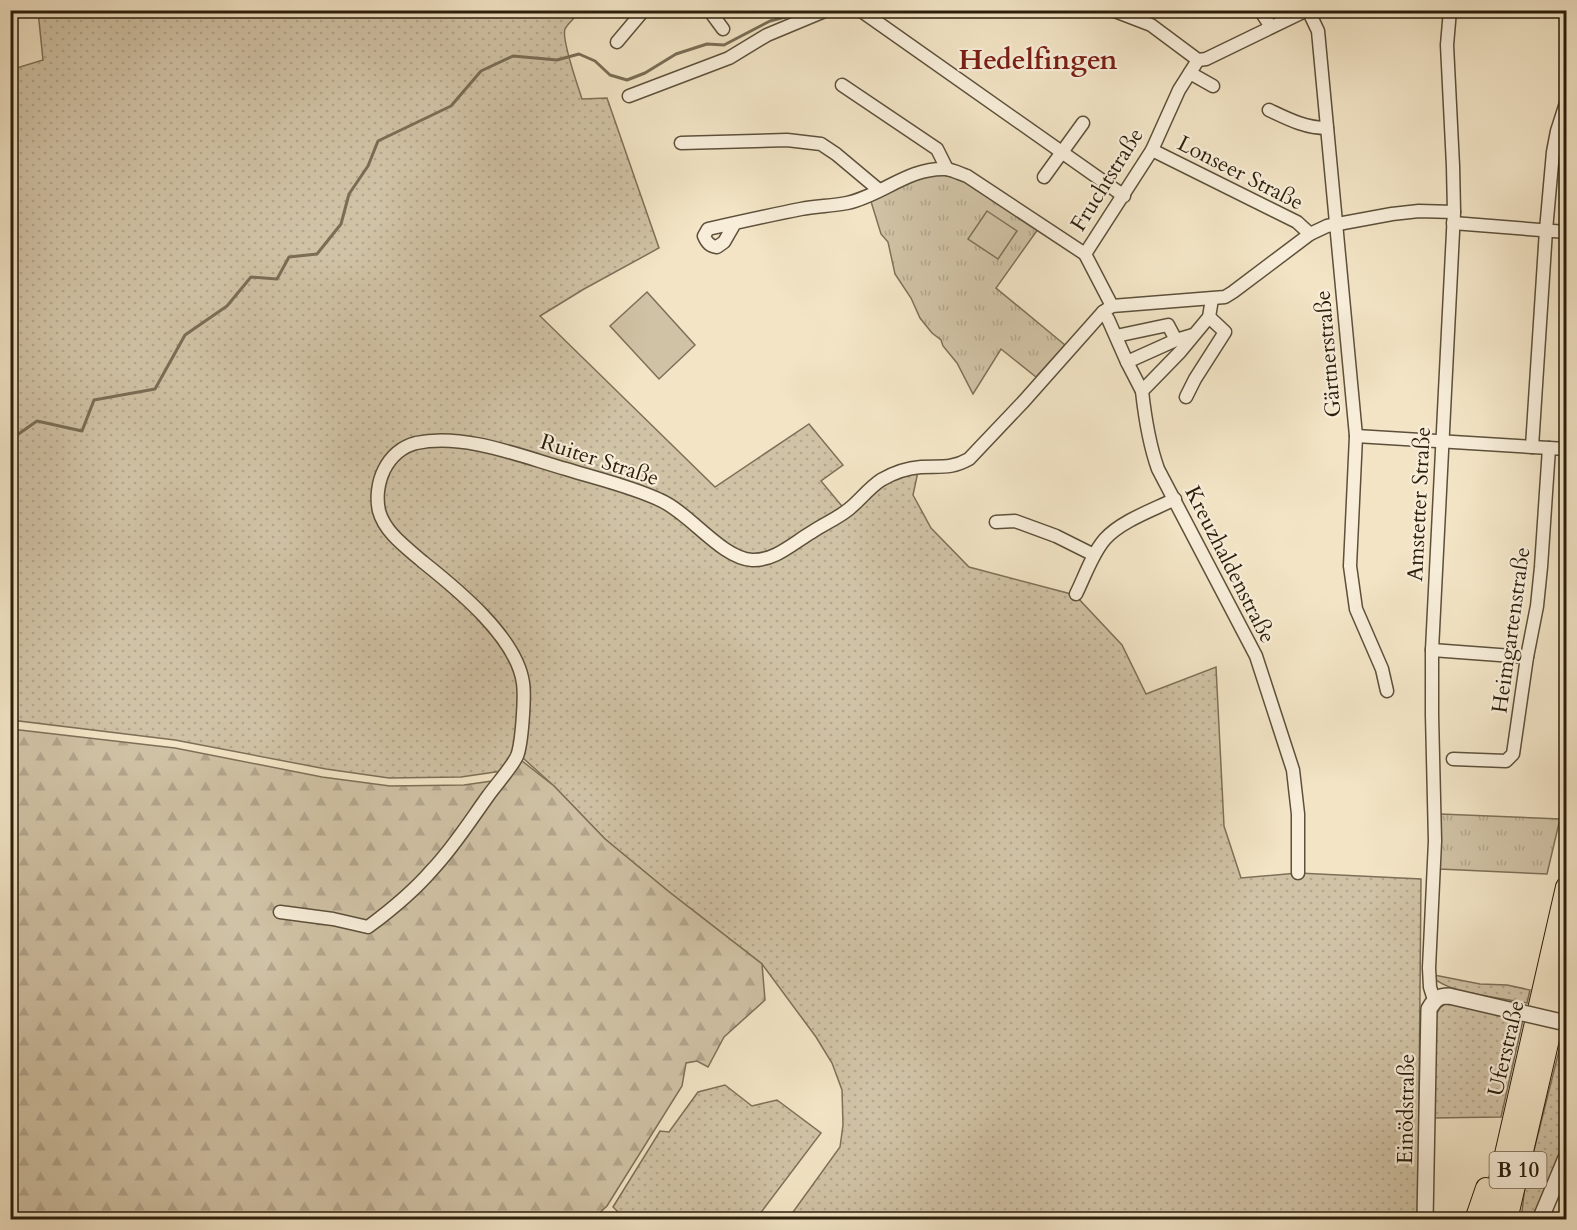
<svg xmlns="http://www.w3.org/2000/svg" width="1577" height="1230" font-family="Cardo,serif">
	<defs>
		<pattern id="grass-dots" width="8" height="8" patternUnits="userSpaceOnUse" patternTransform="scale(1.5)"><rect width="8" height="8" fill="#d0c2a5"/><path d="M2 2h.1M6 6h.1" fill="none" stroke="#b3a68d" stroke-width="1.8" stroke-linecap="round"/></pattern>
		<pattern id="forest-firs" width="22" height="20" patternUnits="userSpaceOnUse" patternTransform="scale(1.5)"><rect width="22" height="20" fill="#d0c2a5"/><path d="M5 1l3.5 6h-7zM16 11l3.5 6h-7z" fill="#b3a68d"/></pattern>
		<pattern id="park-tufts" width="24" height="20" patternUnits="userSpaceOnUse" patternTransform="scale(1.5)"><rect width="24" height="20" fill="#d0c2a5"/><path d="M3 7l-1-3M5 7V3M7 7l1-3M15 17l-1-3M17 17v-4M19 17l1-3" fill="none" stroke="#b3a68d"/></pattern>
	</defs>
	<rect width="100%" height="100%" fill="#f2e4c5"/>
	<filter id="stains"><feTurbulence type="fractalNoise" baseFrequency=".00333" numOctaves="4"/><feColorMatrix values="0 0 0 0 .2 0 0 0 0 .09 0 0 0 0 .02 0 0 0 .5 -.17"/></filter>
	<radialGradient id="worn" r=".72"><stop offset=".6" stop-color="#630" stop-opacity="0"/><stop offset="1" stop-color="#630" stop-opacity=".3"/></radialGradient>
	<g fill="url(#grass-dots)" stroke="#7e7058" stroke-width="1.5">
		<path d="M38,11h542c-4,6 -12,12 -15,18 -4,10 13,57 17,70l25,-1 52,150 -75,41 -44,27 175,171 94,-63 34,41 -22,16 25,30 33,-30 40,-14 -6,28 18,33 38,39 106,28 47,50 24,49 70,-27 8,159 17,52 57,-5 123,6 -3,340h-630l52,-72 3,-22 -1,-35 -10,-27 -16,-26 -54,-73 -94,-73 -63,-52 -51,-53 -40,-36 -12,21 -41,6 -72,1 -63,-9 -151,-29 -164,-20 -1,-650 33,-10z"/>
		<path d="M1434,975l46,9 27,1 23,5 -3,13c-24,-5 -77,-9 -93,-25z"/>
		<path d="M1446,1003l52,8 -1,4 26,5 -22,97 -68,1 2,-101 5,-9z"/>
		<path d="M1564,1031l2,1v112l-32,75 -13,1 4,-34z"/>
		<path d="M725,1085l27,21 25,-6 44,33 -65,86h-133l1,-1 -11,-11 47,-76 9,1 29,-40z"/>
	</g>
	<path fill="url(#forest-firs)" stroke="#7e7058" stroke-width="1.5" d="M11,729l164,19 147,29 68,9 74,-1 35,-5 18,-23 37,29 51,53 63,52 94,73 3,36 -41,37 -16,30 -11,-6 -11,2 -4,23 -75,120 -14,13 -582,1z"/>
	<g fill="url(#park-tufts)" stroke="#7e7058" stroke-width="1.5">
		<path d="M947,169l94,56 -45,63 69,57 -29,32 -35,-28 -28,45 -16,-31 -14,-17 -2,-6 -9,-7 -12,-15 -9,-20 -16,-24 -7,-32 -7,-8 -12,-39z"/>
		<path d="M1440,814l120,5 -13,55 -108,-5z"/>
	</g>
	<g fill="#d0c2a5" stroke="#7e7058" stroke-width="1.5">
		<path d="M987,211l30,20 -19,28 -30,-20z"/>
		<path d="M647,292l48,53 -36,34 -49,-53z"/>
	</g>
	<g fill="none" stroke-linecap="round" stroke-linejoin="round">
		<path stroke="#7a6d55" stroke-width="3" d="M10,440l27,-19 45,10 12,-31 61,-11 30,-54 42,-29 24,-29 26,2 12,-22 28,-3 24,-30 8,-30 19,-28 10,-25 73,-35 30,-35 32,-15 44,4 22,-6 16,7 15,14 17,5 18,-7 31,-19 31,-10 17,1 46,-24 15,-4 10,-7"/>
		<g stroke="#5d503a" stroke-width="15">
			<g id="minor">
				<path d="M709,10l14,19"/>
				<path d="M860,10l264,186"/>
				<path d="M1112,10l39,15 47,35 8,-1 101,-49"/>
				<path d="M1260,10l11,17"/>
				<path d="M1308,10l10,21 38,405 -6,130 6,43 26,60 5,22"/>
				<path d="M617,42l27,-32"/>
				<path d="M1190,73l23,13"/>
				<path d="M842,85l95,64 10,20"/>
				<path d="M629,96l100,-38 38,-23 60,-25"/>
				<path d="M1269,110c19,9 36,18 58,18"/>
				<path d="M681,143l106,-3 34,4 15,10 43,36"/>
				<path d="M1152,150l145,72 13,12"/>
				<path d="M1044,177l39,-54"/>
				<path d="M735,223l-11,19 -7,5c-7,-1 -10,-4 -13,-11l4,-7c31,-7 62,-14 93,-20 15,-3 31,-3 46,-6 34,-7 62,-36 99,-34 7,1 15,5 21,7l118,78"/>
				<path d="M1453,223l113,9"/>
				<path d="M1212,299l-3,18 -29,35 -38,39c3,27 7,53 16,78l98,187 37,114 5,44v59"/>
				<path d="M1112,306l-27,-52 67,-104 27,-60 19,-30"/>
				<path d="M1103,312l5,7 19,43 15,29"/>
				<path d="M1116,336l52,-11 8,15"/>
				<path d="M1127,362l49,-22 17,-5"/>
				<path d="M1186,397l9,-18 30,-47 -16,-15"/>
				<path d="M1356,436l210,13"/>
				<path d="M1532,447l14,-217 7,-78 4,-21 9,-28"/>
				<path d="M996,522l19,-1 41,15 38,19"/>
				<path d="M1076,594c9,-18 16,-40 29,-55 16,-18 48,-29 70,-40"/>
				<path d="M1432,650l95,7"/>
				<path d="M1453,759l53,2 7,-7 14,-97 10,-51 4,-39 8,-119"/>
				<path d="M280,912l53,7 35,8c23,-17 45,-35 64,-57 21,-22 38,-49 56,-74 7,-10 24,-29 29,-40 5,-12 8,-60 6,-73 -6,-45 -66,-94 -100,-121 -16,-14 -38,-29 -44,-51 -3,-13 -1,-29 5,-41 7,-14 17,-23 32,-27 49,-10 104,13 150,26 32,10 64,17 94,31 30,13 61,58 92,60 23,1 41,-17 60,-28 12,-8 26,-14 37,-23 11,-9 20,-21 32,-29 12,-7 26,-12 40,-13 20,-1 30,2 48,-8l55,-58 79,-89 9,-6 113,-9 8,-5 77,-58 17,-8 65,-12 27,-3 35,1"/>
				<path d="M1434,1000l-4,-13 -1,-19 6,-127 -3,-126v-65l22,-438 -1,-46 -6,-121 3,-35"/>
			</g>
		</g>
		<g stroke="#5d503a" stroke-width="18">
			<g id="tertiary">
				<path d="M1425,1220l4,-211c6,-10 9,-13 20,-13l65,15"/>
				<path d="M1540,1220l26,-62"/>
			</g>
		</g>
		<g stroke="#2b1e0b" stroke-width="22">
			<g id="trunk">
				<path d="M1475,1220l11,-32"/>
				<path d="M1490,1220l76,-333"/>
				<path d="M1507,1220l59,-254"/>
			</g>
		</g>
		<use href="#minor" stroke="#f7edd9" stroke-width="12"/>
		<use href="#tertiary" stroke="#f7edd9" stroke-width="15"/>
		<use href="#trunk" stroke="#f2e4c5" stroke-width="20"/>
		<g stroke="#5d503a" stroke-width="18" stroke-linecap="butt">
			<path id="tertiary-bridge" d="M1514,1011l52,12"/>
		</g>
		<use href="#tertiary-bridge" stroke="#f7edd9" stroke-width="15"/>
	</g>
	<g text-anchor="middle" stroke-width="4.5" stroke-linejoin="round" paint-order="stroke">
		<rect fill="#f7edd9" stroke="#685c49" stroke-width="1.5" x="1489.5" y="1152" width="57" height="36" rx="4.5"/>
		<g font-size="21" font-weight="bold" fill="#2b1e0b">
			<text x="1518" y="1177">B 10</text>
		</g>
		<g font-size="22" fill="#2b1e0b" stroke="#f7edd9">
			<text transform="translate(1241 172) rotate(27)" y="8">Lonseer Straße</text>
			<text transform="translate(1106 179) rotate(-58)" y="8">Fruchtstraße</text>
			<text transform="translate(1327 354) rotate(-95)" y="8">Gärtnerstraße</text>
			<text transform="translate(600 459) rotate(18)" y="8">Ruiter Straße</text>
			<text transform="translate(1418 504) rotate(-87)" y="8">Amstetter Straße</text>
			<text transform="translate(1231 564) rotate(63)" y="8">Kreuzhaldenstraße</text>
			<text transform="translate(1510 630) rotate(-82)" y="8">Heimgartenstraße</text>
			<text transform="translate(1505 1048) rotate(-77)" y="8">Uferstraße</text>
			<text transform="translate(1405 1109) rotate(-89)" y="8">Einödstraße</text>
		</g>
		<g font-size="28" font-weight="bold" fill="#7a1f14" stroke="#f7edd9">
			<text x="1038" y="69">Hedelfingen</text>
		</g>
	</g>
	<rect width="1577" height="1230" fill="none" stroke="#f2e4c5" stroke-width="36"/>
	<rect x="12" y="12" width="1553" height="1206" fill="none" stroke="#2b1e0b" stroke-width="3"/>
	<rect x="18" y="18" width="1541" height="1194" fill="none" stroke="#2b1e0b" stroke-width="1.5"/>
	<rect width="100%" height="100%" filter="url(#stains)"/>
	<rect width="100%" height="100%" fill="url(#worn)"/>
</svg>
